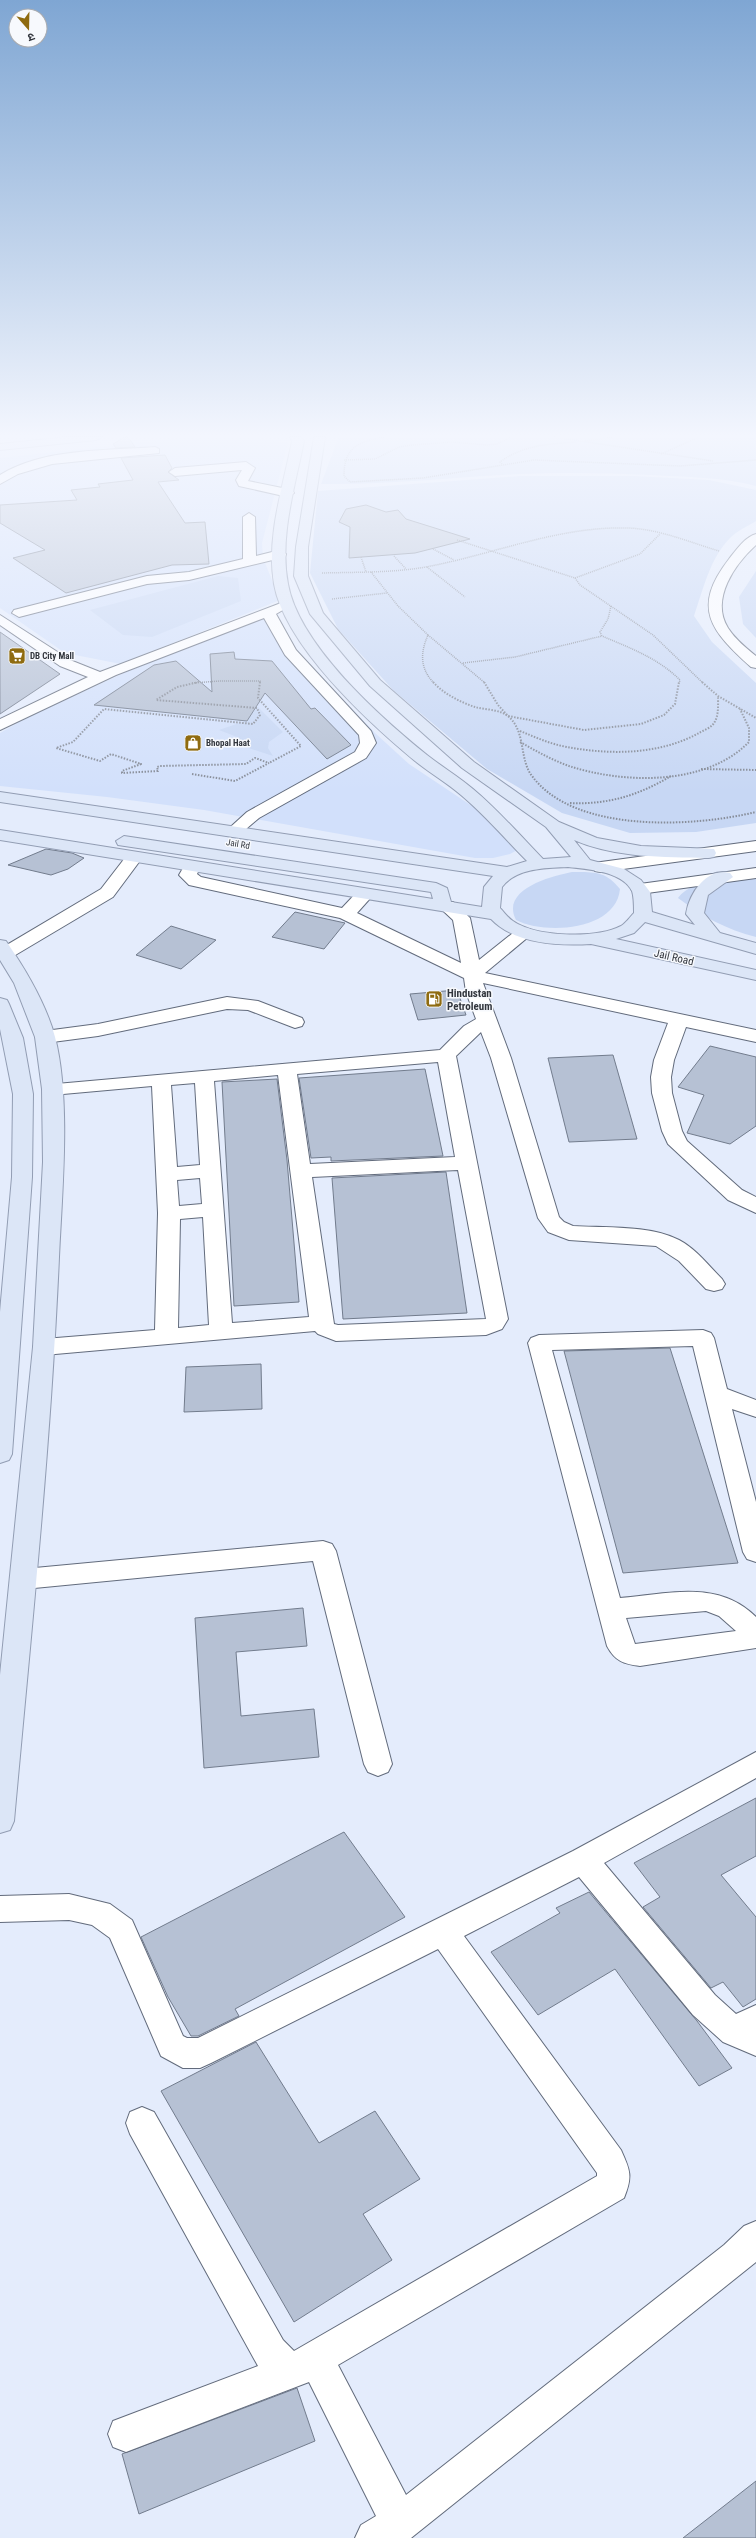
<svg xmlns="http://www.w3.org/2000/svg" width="756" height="2538" font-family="'Roboto Condensed','Noto Sans Devanagari',sans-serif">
	<rect width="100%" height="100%" fill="#e4ecfc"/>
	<g fill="#d2e0fb">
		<path d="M192,437h56l40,6 -26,100 1,15 17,42 -159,64 -56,-11 -65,-45v-150z"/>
		<path d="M273,612l25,40 77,81 34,31 99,66 15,17 -13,7 -17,4h-18l-271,-48 -97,-13 -107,-11v-53l28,-16 98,-45z"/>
	</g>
	<g fill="#c7d7f4">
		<path d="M336,437h420v49c-34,-9 -70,-9 -105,-11 -43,-2 -87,-3 -130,-1 -67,3 -133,11 -200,10l17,-45z"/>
		<path d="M520,476h114l75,4 47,10v31c-8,5 -19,10 -26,17 -20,20 -27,52 -36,78l18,26 44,41v140l-60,9 -66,1 -68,-20 -75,-44 -94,-79 -55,-61 -28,-56 8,-82z"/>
		<path d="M756,571v67l-13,-14 -4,-27z"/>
		<path d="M218,576l20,2 3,23 -89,36 -29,-2 -33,-25z"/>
		<path d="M258,707l25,25 -14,10 -1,6 5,8 -31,-10 -5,-9 -18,-7 26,-9z"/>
		<path d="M572,872c22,0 34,-1 48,17 -4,42 -75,46 -104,31 -16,-31 36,-44 56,-48z"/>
		<path d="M756,875v62c-29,-7 -54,-21 -78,-39 16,-21 53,-19 78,-23z"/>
	</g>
	<g fill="#b6c1d4" stroke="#727c8d">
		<path d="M125,437h3l7,10 -19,1 -3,-4z"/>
		<path d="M165,455l7,13 -4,4 11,8 -21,2 27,41 20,-1 4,42 -37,1 -106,28 -53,-35 32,-8 -45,-27v-18l77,-5 -6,-10 29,-3 -2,-3 35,-4 -12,-22z"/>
		<path d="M366,505l20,7 12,-2 8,9 64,20 -55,14 -66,5 1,-31 -11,-5 7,-13z"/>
		<path d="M0,632l60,42 -60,40z"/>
		<path d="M234,652l1,7 37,2 39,48 4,-1 36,37 -24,14 -62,-66 -18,28 -153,-16 60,-40 22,-4 36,31 -2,-38z"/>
		<path d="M46,849l26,4 12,5 -16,11 -17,6 -43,-10z"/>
		<path d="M295,912l50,11 -21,26 -52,-12z"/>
		<path d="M171,926l45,14 -35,29 -45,-14z"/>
		<path d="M457,990l9,25 -48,5 -8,-26z"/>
		<path d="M710,1046l46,11v69l-26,18 -43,-11 17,-38 -26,-8z"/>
		<path d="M613,1055l24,84 -68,3 -21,-84z"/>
		<path d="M425,1069l18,87 -112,5v-4l-20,1 -12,-80z"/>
		<path d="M277,1079l10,81 12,142 -65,4 -12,-224z"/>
		<path d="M446,1172l21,141 -124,6 -11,-141z"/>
		<path d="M670,1348l68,215 -115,10 -59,-222z"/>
		<path d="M261,1364l1,45 -78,3 2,-45z"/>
		<path d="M303,1608l4,38 -71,6 5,64 73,-7 5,48 -115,11 -9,-150z"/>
		<path d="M756,1798v58l-35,19 35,42v82l-13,8 -20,-25 -12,6 -68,-81 17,-10 -26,-34z"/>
		<path d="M344,1832l61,85 -170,92 4,7 -41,20h-7l-23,-39 -27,-60z"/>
		<path d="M589,1892l108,129 35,47 -33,18 -84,-117 -77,46 -47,-63 69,-39 -4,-5z"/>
		<path d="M256,2042l63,101 56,-32 45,68 -57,35 29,46 -98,62 -133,-231z"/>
		<path d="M297,2388l18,53 -176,73 -17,-60z"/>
		<path d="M756,2481v57h-73z"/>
	</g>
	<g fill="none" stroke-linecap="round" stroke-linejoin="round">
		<g stroke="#626b7c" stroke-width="2">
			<g id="minor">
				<path d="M155,447l4,2v4l-107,11 -34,10 -18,10v-9c44,-27 105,-24 155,-28z"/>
				<path d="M246,462l9,6 -7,13 44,9 2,3 -6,4 -49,-11 -3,-6 6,-10 -67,6 -6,-4 6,-4z"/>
				<path d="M249,513l6,4 1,39 24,-6 6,4 -1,3 -96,23 -42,4 -128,33 -7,-4 2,-3 133,-34 42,-4 54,-13v-42z"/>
				<path d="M756,534v11c-21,19 -46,54 -28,83 7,11 18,20 28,28v12l-5,-1c-40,-36 -60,-59 -22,-108 7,-9 16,-22 27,-25z"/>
				<path d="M281,603l7,4 -12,7 20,36 75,81 5,12 -10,15 -107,60 -20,17 -6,2 -8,-5 22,-20 108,-60 5,-9 -1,-8 -74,-80 -21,-37 -148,57 -116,55v-11l88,-42 -28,-11 -60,-41v-10l70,45 30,12z"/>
				<path d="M756,841v10l-155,21 -6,-1 -2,-4 2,-4 6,-1z"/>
				<path d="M134,853l6,1 2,4 -29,39 -101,60h-12v-8l101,-60 27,-35z"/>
				<path d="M192,862l6,1 2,4 -3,7 4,3 141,31 17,-18h12l3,4 -17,19 104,50 -8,-43 -15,-14 3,-4h12l17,16 9,42 39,-31h12l3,4 -48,40 271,57v12l-70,-15 -12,33 -3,17 1,16 10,38 5,10 55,49 14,7v16l-28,-13 -60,-56 -6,-13 -10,-38 -1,-16 3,-17 14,-37 -185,-40 28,75 48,159 5,5 9,4c31,2 78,-1 106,14 17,9 29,25 43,39l3,5 -3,5 -8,2 -8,-2 -27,-28 -23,-15 -87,-6 -21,-8 -10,-14 -47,-160 -10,-26 -25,24 52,263 -6,10 -16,6 -150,6 -18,-7 -3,-3 -271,24 -8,-3 -3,-5 3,-5 8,-3 111,-9 3,-117 -6,-127 -100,9 -7,-2 -3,-4 3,-4 395,-35 24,-24 12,-7 -10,-27 -2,-14 -124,-60 -151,-33 -10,-10 7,-12zM438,1062l17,95 -145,7 -13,-90zM278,1075l31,242 -77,6 -18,-242zM195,1083l5,82 -23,2 -6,-82zM458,1170l28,149 -148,6 -4,-1 -22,-147zM200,1178l2,26 -23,2 -2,-26zM203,1217l6,108 -31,3 2,-109z"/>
				<path d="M756,868v10l-116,16 -6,-1 -3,-4 3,-4 6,-1z"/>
				<path d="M227,997l31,4 44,17 2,4 -2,4 -7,2 -47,-18 -21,-1 -129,27 -53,7 -7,-2 -3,-4 3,-4 7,-2 53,-7z"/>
				<path d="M703,1330l8,3 3,5 13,51 29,11v17l-24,-8 24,93v60l-9,-3 -4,-7 -50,-206 -141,4 68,248c48,-4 98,-19 136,19v31l-116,18c-16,-2 -25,-5 -33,-20l-79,-303 3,-5 8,-3zM706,1611l13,5 17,15 -101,13 -9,-26z"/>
				<path d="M323,1541l9,3 4,7 56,213 -4,8 -10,4 -10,-4 -4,-8 -51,-203 -289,28 -9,-3 -4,-7 4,-7 9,-3z"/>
				<path d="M756,1752v26l-152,85 111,132 21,19 20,-9v51l-33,-14 -30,-27 -114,-138 -115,59 157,214c9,20 12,26 3,48l-286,167 68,130 318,-250 20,-19 12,-5v41l-345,276h-56l6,-13 15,-9 -67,-134 -183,70 -13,-5 -5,-13 5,-13 145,-55 -128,-232 -4,-11 4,-11 12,-5 12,5 129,228 11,11 303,-175v-3l-159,-224 -227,114 -11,5h-17l-22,-12 -51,-118 -18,-13 -23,-5 -69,2v-26l69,-2 41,10 22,16 51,116 4,2h11l375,-187z"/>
			</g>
		</g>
		<g stroke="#929db3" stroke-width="2">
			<g id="major">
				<path d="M67,437h35l-6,3 -96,10v-6z"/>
				<path d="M290,437h11l3,4c-9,46 -25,96 -16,143 11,61 92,133 139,171 15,12 31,21 46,34 25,21 47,46 70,70l28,-2 -25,-30 -84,-59 -92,-82 -60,-72 -16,-38 2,-29 18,-110h11l-17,110v29l15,37 57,67 94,82 85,60 38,16 44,8 73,3 2,4 -2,4 -6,1c-45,-1 -92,0 -134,-18l16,20 34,9 17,11 9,12 2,20 43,13 -9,-11c3,-20 20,-47 44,-41l3,4 -25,18 -4,18 16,20 36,10v11l-111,-32 -11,11 -18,6 140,31v10l-165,-36c-34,2 -76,0 -100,-25l-491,-79v-10l433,69 -2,-7 -313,-47 -2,-4 8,-5 312,47 11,5 4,14 31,5 2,-20 9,-11 -493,-74v-10l507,75 20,-6c-22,-22 -42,-46 -66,-66 -14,-12 -31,-22 -46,-34 -47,-39 -130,-115 -141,-177 -8,-47 9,-97 18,-143zM568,867c19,2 54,4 64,24 2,6 2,16 2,22 -4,4 -8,10 -13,13 -25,13 -85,11 -108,-5 -5,-3 -9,-9 -13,-13l2,-21c14,-19 44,-19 66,-20z"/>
				<path d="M0,940l6,1c20,29 40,63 49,96 16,63 7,154 4,220 -8,188 -28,376 -45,564l-4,9 -10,3v-158l33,-328 10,-185 -1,-73 -7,-52 -21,-54 -14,-23z"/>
				<path d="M0,998l7,2 2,4 14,34 10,56 -1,83 -20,277 -3,6 -9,3v-151l12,-135 1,-83 -13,-65z"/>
			</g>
		</g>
		<g stroke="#878d99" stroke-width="1.5" stroke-dasharray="1 1" stroke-linecap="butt">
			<path d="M384,437c-26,5 -40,10 -40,39l6,6 73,-4 111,-18 146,6 76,-6"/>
			<path d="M554,437l159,24"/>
			<path d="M585,441l28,-4"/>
			<path d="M661,454l38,-17"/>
			<path d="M344,460l31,-1 24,-12 13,-2 40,-3 35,3 10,-1 14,-7"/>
			<path d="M502,464l-2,-2c23,-17 49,-18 76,-20"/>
			<path d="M457,540l118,38 5,7 73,50 50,48"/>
			<path d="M433,549l21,11"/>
			<path d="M394,556l12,13"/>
			<path d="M361,557l5,15"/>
			<path d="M427,567l38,30"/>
			<path d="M371,572l27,34 30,29c-8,18 -8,34 6,48"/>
			<path d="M322,573c36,-1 74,0 109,-7 66,-13 129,-40 197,-38 31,1 61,14 91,23"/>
			<path d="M575,578l65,-24 20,-20"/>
			<path d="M332,599l55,-6"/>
			<path d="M611,606l-3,13 -8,13 2,4c28,12 56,22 78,44l-1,3"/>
			<path d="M428,635l57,48"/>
			<path d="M463,663l52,-6 87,-21"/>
			<path d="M192,683l28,-2h40v2"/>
		</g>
		<g stroke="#878d99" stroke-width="2" stroke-dasharray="1.5 1.5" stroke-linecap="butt">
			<path d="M199,682l-22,5 -21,13 101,8 3,7 -7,9 -149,-15 -31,33 -17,6 44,13 11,-7 30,10 -19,7v2l36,-2 -1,-4 3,-1 86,-2 9,-6 14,5"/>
			<path d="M260,682l-2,16 43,48 -32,17"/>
			<path d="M433,682c11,12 27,20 42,25 11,3 25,2 34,10 17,15 10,42 23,59 43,58 162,51 224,36"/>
			<path d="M484,682l14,23 10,11 76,14 57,-6 23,-9 11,-11 4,-22"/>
			<path d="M702,682l16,14 38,22"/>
			<path d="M520,731c15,6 30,13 47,16 43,8 92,8 132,-14 5,-3 12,-5 15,-10 5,-7 4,-19 4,-27"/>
			<path d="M520,742c16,9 32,18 49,24 55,18 137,20 180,-24v-14l-9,-19"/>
			<path d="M701,769l55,1"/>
			<path d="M192,774l43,7 34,-18"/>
			<path d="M570,803c38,2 69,-8 101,-27"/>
		</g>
		<use href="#minor" fill="#fff" fill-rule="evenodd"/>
		<use href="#major" fill="#dce6f7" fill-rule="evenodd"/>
	</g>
	<linearGradient id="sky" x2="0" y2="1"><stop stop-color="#7fa6d3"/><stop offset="0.55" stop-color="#f3f6fe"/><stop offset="1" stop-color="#f3f6fe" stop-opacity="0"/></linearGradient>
	<rect width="756" height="792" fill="url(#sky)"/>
	<defs>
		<g id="supermarket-square" transform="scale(0.9)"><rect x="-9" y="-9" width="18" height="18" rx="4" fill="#8f6b10" stroke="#f7f9fd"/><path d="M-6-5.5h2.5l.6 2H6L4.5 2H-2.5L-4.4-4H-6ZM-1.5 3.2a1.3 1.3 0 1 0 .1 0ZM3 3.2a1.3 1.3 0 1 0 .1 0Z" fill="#fff"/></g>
		<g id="shop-square" transform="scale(0.9)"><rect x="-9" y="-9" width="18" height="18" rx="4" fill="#8f6b10" stroke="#f7f9fd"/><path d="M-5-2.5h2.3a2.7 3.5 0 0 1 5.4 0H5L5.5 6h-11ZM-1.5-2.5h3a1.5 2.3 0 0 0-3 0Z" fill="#fff"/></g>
		<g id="fuel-square" transform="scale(0.9)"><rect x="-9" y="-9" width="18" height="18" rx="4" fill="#8f6b10" stroke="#f7f9fd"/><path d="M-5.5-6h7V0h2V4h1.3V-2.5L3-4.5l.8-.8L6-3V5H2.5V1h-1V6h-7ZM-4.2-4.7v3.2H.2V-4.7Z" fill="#fff"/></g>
	</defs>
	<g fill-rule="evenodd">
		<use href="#supermarket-square" x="17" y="656"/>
		<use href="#shop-square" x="193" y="743"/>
		<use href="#fuel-square" x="434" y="999"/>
	</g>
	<g text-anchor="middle" stroke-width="3" stroke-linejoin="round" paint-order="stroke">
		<g font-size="9" font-weight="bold" fill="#32363d" stroke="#f7f9fd" text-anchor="start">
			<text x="30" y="659">DB City Mall</text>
			<text x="206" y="746">Bhopal Haat</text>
		</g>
		<g font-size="9" fill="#32363d" stroke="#f7f9fd">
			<text transform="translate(238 844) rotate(9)" y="3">Jail Rd</text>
		</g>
		<g font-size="11" fill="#32363d" stroke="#f7f9fd">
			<text transform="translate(674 957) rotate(13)" y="4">Jail Road</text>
		</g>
		<g font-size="11" font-weight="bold" fill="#32363d" stroke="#f7f9fd" text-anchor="start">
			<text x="447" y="997">Hindustan<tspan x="447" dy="13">Petroleum</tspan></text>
		</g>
	</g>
	<g transform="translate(28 28) rotate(160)"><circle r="19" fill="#f7f9fd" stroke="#a8abb0"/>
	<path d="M0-3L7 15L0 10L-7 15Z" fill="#8f6b10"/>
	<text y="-6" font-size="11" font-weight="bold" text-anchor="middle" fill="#32363d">उ</text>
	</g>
</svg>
